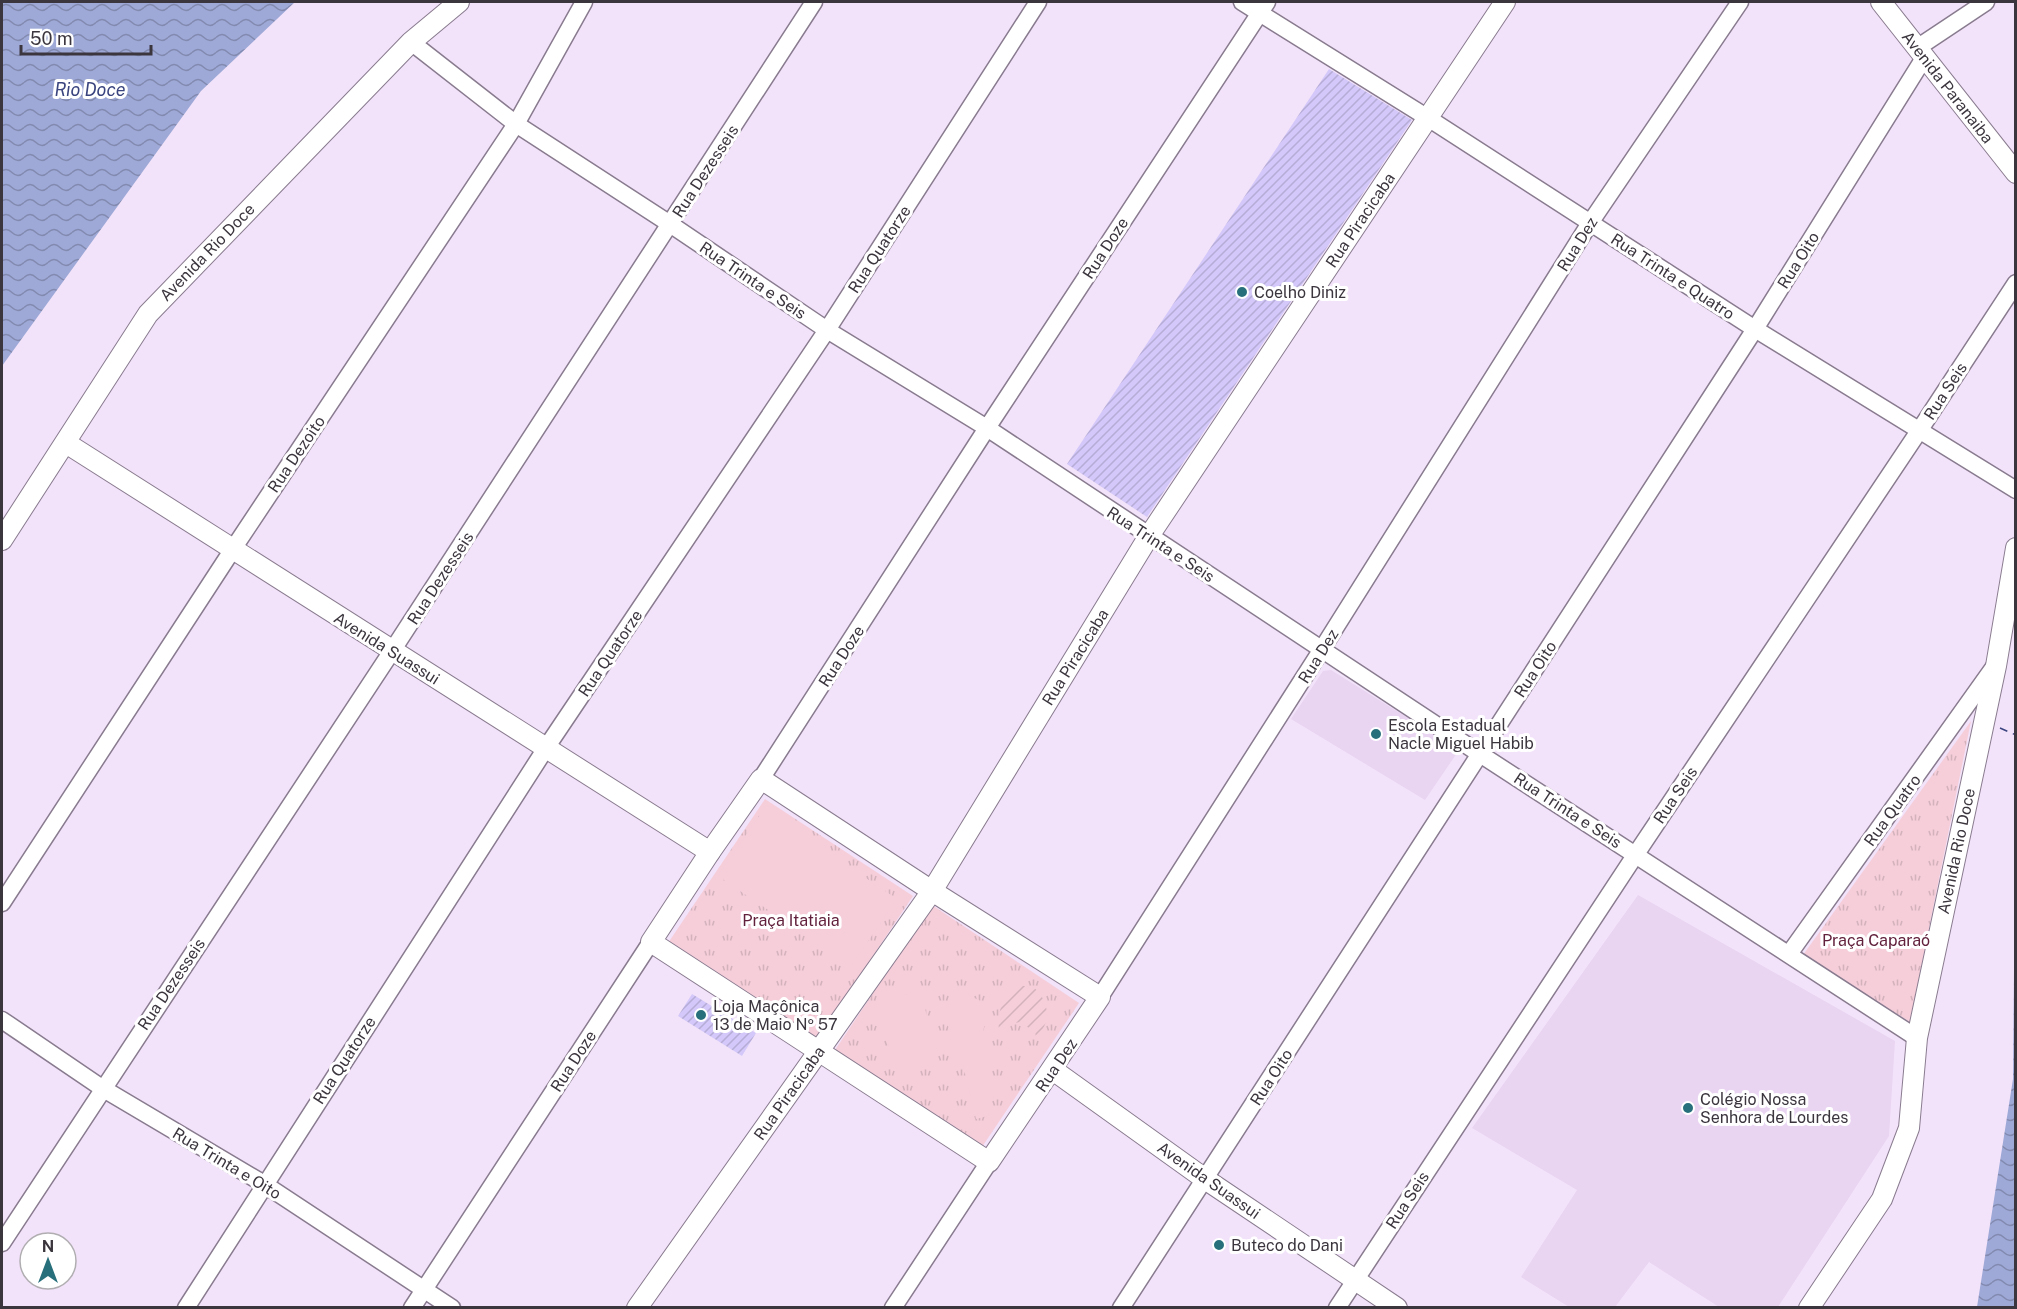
<svg xmlns="http://www.w3.org/2000/svg" width="2017" height="1309" font-family="'Public Sans',sans-serif">
	<defs>
		<pattern id="park-tufts" width="24" height="20" patternUnits="userSpaceOnUse" patternTransform="scale(1.5)"><rect width="24" height="20" fill="#f5ceda"/><path d="M3 7l-1-3M5 7V3M7 7l1-3M15 17l-1-3M17 17v-4M19 17l1-3" fill="none" stroke="#d3b2bc"/></pattern>
		<pattern id="garden-furrows" width="10" height="10" patternUnits="userSpaceOnUse" patternTransform="scale(1.5)"><rect width="10" height="10" fill="#f5ceda"/><path d="M-1 1l2-2M0 10L10 0M9 11l2-2" fill="none" stroke="#d3b2bc"/></pattern>
		<pattern id="water-waves" width="16" height="10" patternUnits="userSpaceOnUse" patternTransform="scale(1.5)"><rect width="16" height="10" fill="#9ea9d7"/><path d="M0 5q4-4 8 0t8 0" fill="none" stroke="#828ab0"/></pattern>
		<pattern id="building-hatch" width="6" height="6" patternUnits="userSpaceOnUse" patternTransform="scale(1.5)"><rect width="6" height="6" fill="#d3c8f9"/><path d="M-1 1l2-2M0 6l6-6M5 7l2-2" fill="none" stroke="#b6acd6"/></pattern>
	</defs>
	<rect width="100%" height="100%" fill="#f3e3fa"/>
	<g fill="#e9d4f2">
		<path d="M1331,670l128,80 -34,50 -134,-81 32,-48z"/>
		<path d="M1638,895l257,146 -6,95 -111,171h-59l-70,-45 -34,45h-46l-48,-30 56,-87 -105,-62z"/>
	</g>
	<g fill="url(#park-tufts)">
		<path d="M1971,721l-61,301 -107,-67z"/>
		<path d="M765,799l148,97 -97,145 -148,-98z"/>
		<path d="M932,905l147,98 -97,144 -147,-97z"/>
	</g>
	<path fill="url(#garden-furrows)" d="M1018,986h14c17,13 21,36 4,51l-1,-5 -15,-10 -16,3 -5,6c-2,-21 3,-32 19,-45z"/>
	<g fill="#f5ceda">
		<path d="M764,809l133,90 -46,67 -133,-90z"/>
		<path d="M921,991l16,68 -43,10 -16,-68z"/>
		<path d="M970,996l9,4 7,16 -3,17 8,82 -15,4 -13,-54 -8,-4 -10,-51 11,-11z"/>
	</g>
	<g fill="url(#water-waves)">
		<path d="M2,2h293l-94,89 -199,275z"/>
		<path d="M2015,862v445h-38l36,-228z"/>
	</g>
	<g fill="none" stroke-linecap="round" stroke-linejoin="round">
		<path stroke="#3a447e" stroke-width="1.5" stroke-dasharray="8 6" stroke-linecap="butt" d="M2000,728l16,7"/>
	</g>
	<g fill="url(#building-hatch)">
		<path d="M1329,69l83,51 -265,397 -80,-53z"/>
		<path d="M692,994l64,39 -14,23 -64,-40z"/>
	</g>
	<g fill="none" stroke-linecap="round" stroke-linejoin="round">
		<g stroke="#897b8f" stroke-width="19">
			<g id="minor">
				<path d="M1242,2l186,116 327,211 261,161"/>
				<path d="M411,42l105,82 154,100 157,106 160,98 493,326 437,284"/>
				<path d="M1917,48l69,-46"/>
				<path d="M761,779l226,-351 280,-426"/>
				<path d="M2,903l231,-354 283,-425 68,-122"/>
				<path d="M1789,954l205,-287"/>
				<path d="M1100,997l222,-348 268,-426 150,-221"/>
				<path d="M2,1020l100,68 162,96 188,124"/>
				<path d="M2,1243l390,-592 422,-649"/>
				<path d="M186,1308l360,-560 281,-418 211,-328"/>
				<path d="M412,1308l239,-366"/>
				<path d="M893,1308l96,-146"/>
				<path d="M1121,1308l634,-979 169,-271"/>
				<path d="M1337,1308l299,-454 283,-423 97,-148"/>
			</g>
		</g>
		<g stroke="#897b8f" stroke-width="22">
			<g id="tertiary">
				<path d="M1881,2l135,171"/>
				<path d="M66,443l644,409"/>
				<path d="M2,540l146,-226 263,-272 48,-40"/>
				<path d="M761,779l171,112 168,106 -111,165 -338,-220 59,-90z"/>
				<path d="M1053,1070l152,109 192,129"/>
				<path d="M637,1308l295,-417 217,-355 356,-534"/>
				<path d="M1809,1308l73,-109 27,-71 8,-90 79,-372 20,-118"/>
			</g>
		</g>
		<use href="#minor" stroke="#fff" stroke-width="16"/>
		<use href="#tertiary" stroke="#fff" stroke-width="20"/>
	</g>
	<g fill="#276f7b" stroke="#fff" stroke-width="2">
		<circle cx="1242" cy="292" r="6"/>
		<circle cx="1376" cy="734" r="6"/>
		<circle cx="701" cy="1015" r="6"/>
		<circle cx="1688" cy="1108" r="6"/>
		<circle cx="1219" cy="1245" r="6"/>
	</g>
	<g text-anchor="middle" stroke-width="6" stroke-linejoin="round" paint-order="stroke">
		<g font-size="16" fill="#3b353e" stroke="#fff">
			<text transform="translate(1948 87) rotate(52)" y="6">Avenida Paranaiba</text>
			<text transform="translate(705 171) rotate(-57)" y="6">Rua Dezesseis</text>
			<text transform="translate(1360 220) rotate(-56)" y="6">Rua Piracicaba</text>
			<text transform="translate(1577 244) rotate(-58)" y="6">Rua Dez</text>
			<text transform="translate(1105 248) rotate(-57)" y="6">Rua Doze</text>
			<text transform="translate(879 249) rotate(-57)" y="6">Rua Quatorze</text>
			<text transform="translate(207 252) rotate(-46)" y="6">Avenida Rio Doce</text>
			<text transform="translate(1798 260) rotate(-58)" y="6">Rua Oito</text>
			<text transform="translate(1673 276) rotate(33)" y="6">Rua Trinta e Quatro</text>
			<text transform="translate(753 280) rotate(34)" y="6">Rua Trinta e Seis</text>
			<text transform="translate(1945 391) rotate(-57)" y="6">Rua Seis</text>
			<text transform="translate(296 454) rotate(-56)" y="6">Rua Dezoito</text>
			<text transform="translate(1161 544) rotate(33)" y="6">Rua Trinta e Seis</text>
			<text transform="translate(440 578) rotate(-57)" y="6">Rua Dezesseis</text>
			<text transform="translate(387 648) rotate(32)" y="6">Avenida Suassui</text>
			<text transform="translate(610 653) rotate(-56)" y="6">Rua Quatorze</text>
			<text transform="translate(841 656) rotate(-57)" y="6">Rua Doze</text>
			<text transform="translate(1318 656) rotate(-58)" y="6">Rua Dez</text>
			<text transform="translate(1075 657) rotate(-58)" y="6">Rua Piracicaba</text>
			<text transform="translate(1535 669) rotate(-57)" y="6">Rua Oito</text>
			<text transform="translate(1675 795) rotate(-56)" y="6">Rua Seis</text>
			<text transform="translate(1568 810) rotate(33)" y="6">Rua Trinta e Seis</text>
			<text transform="translate(1892 810) rotate(-54)" y="6">Rua Quatro</text>
			<text transform="translate(1956 851) rotate(-78)" y="6">Avenida Rio Doce</text>
			<text transform="translate(171 984) rotate(-56)" y="6">Rua Dezesseis</text>
			<text transform="translate(344 1060) rotate(-57)" y="6">Rua Quatorze</text>
			<text transform="translate(573 1061) rotate(-57)" y="6">Rua Doze</text>
			<text transform="translate(1056 1065) rotate(-56)" y="6">Rua Dez</text>
			<text transform="translate(1271 1077) rotate(-57)" y="6">Rua Oito</text>
			<text transform="translate(789 1093) rotate(-55)" y="6">Rua Piracicaba</text>
			<text transform="translate(227 1163) rotate(31)" y="6">Rua Trinta e Oito</text>
			<text transform="translate(1209 1180) rotate(35)" y="6">Avenida Suassui</text>
			<text transform="translate(1407 1200) rotate(-57)" y="6">Rua Seis</text>
		</g>
		<g font-size="16" fill="#3b353e" stroke="#fff" text-anchor="start">
			<text x="1254" y="298">Coelho Diniz</text>
			<text x="1388" y="731">Escola Estadual<tspan x="1388" dy="18">Nacle Miguel Habib</tspan></text>
			<text x="713" y="1012">Loja Maçônica<tspan x="713" dy="18">13 de Maio Nº 57</tspan></text>
			<text x="1700" y="1105">Colégio Nossa<tspan x="1700" dy="18">Senhora de Lourdes</tspan></text>
			<text x="1231" y="1251">Buteco do Dani</text>
		</g>
		<g font-size="16" fill="#61203b" stroke="#fff">
			<text x="791" y="926">Praça Itatiaia</text>
			<text x="1876" y="946">Praça Caparaó</text>
		</g>
		<g font-size="18" font-style="italic" fill="#3a447e" stroke="#fff">
			<text x="90" y="96">Rio Doce</text>
		</g>
	</g>
	<rect width="2017" height="1309" fill="none" stroke="#3b353e" stroke-width="6"/>
	<g transform="translate(48 1261)"><circle r="28" fill="#ffffff" stroke="#b1aeb2" stroke-width="1.5"/>
	<path d="M0-4.5L10 22L0 15L-10 22Z" fill="#276f7b"/>
	<text y="-9" font-size="16" font-weight="bold" text-anchor="middle" fill="#3b353e">N</text>
	</g>
	<path d="M21 45v9h130v-9" fill="none" stroke="#3b353e" stroke-width="3"/>
	<text x="30" y="45" font-size="18" fill="#3b353e" stroke="#ffffff" stroke-width="4.5" paint-order="stroke">50 m</text>
</svg>
